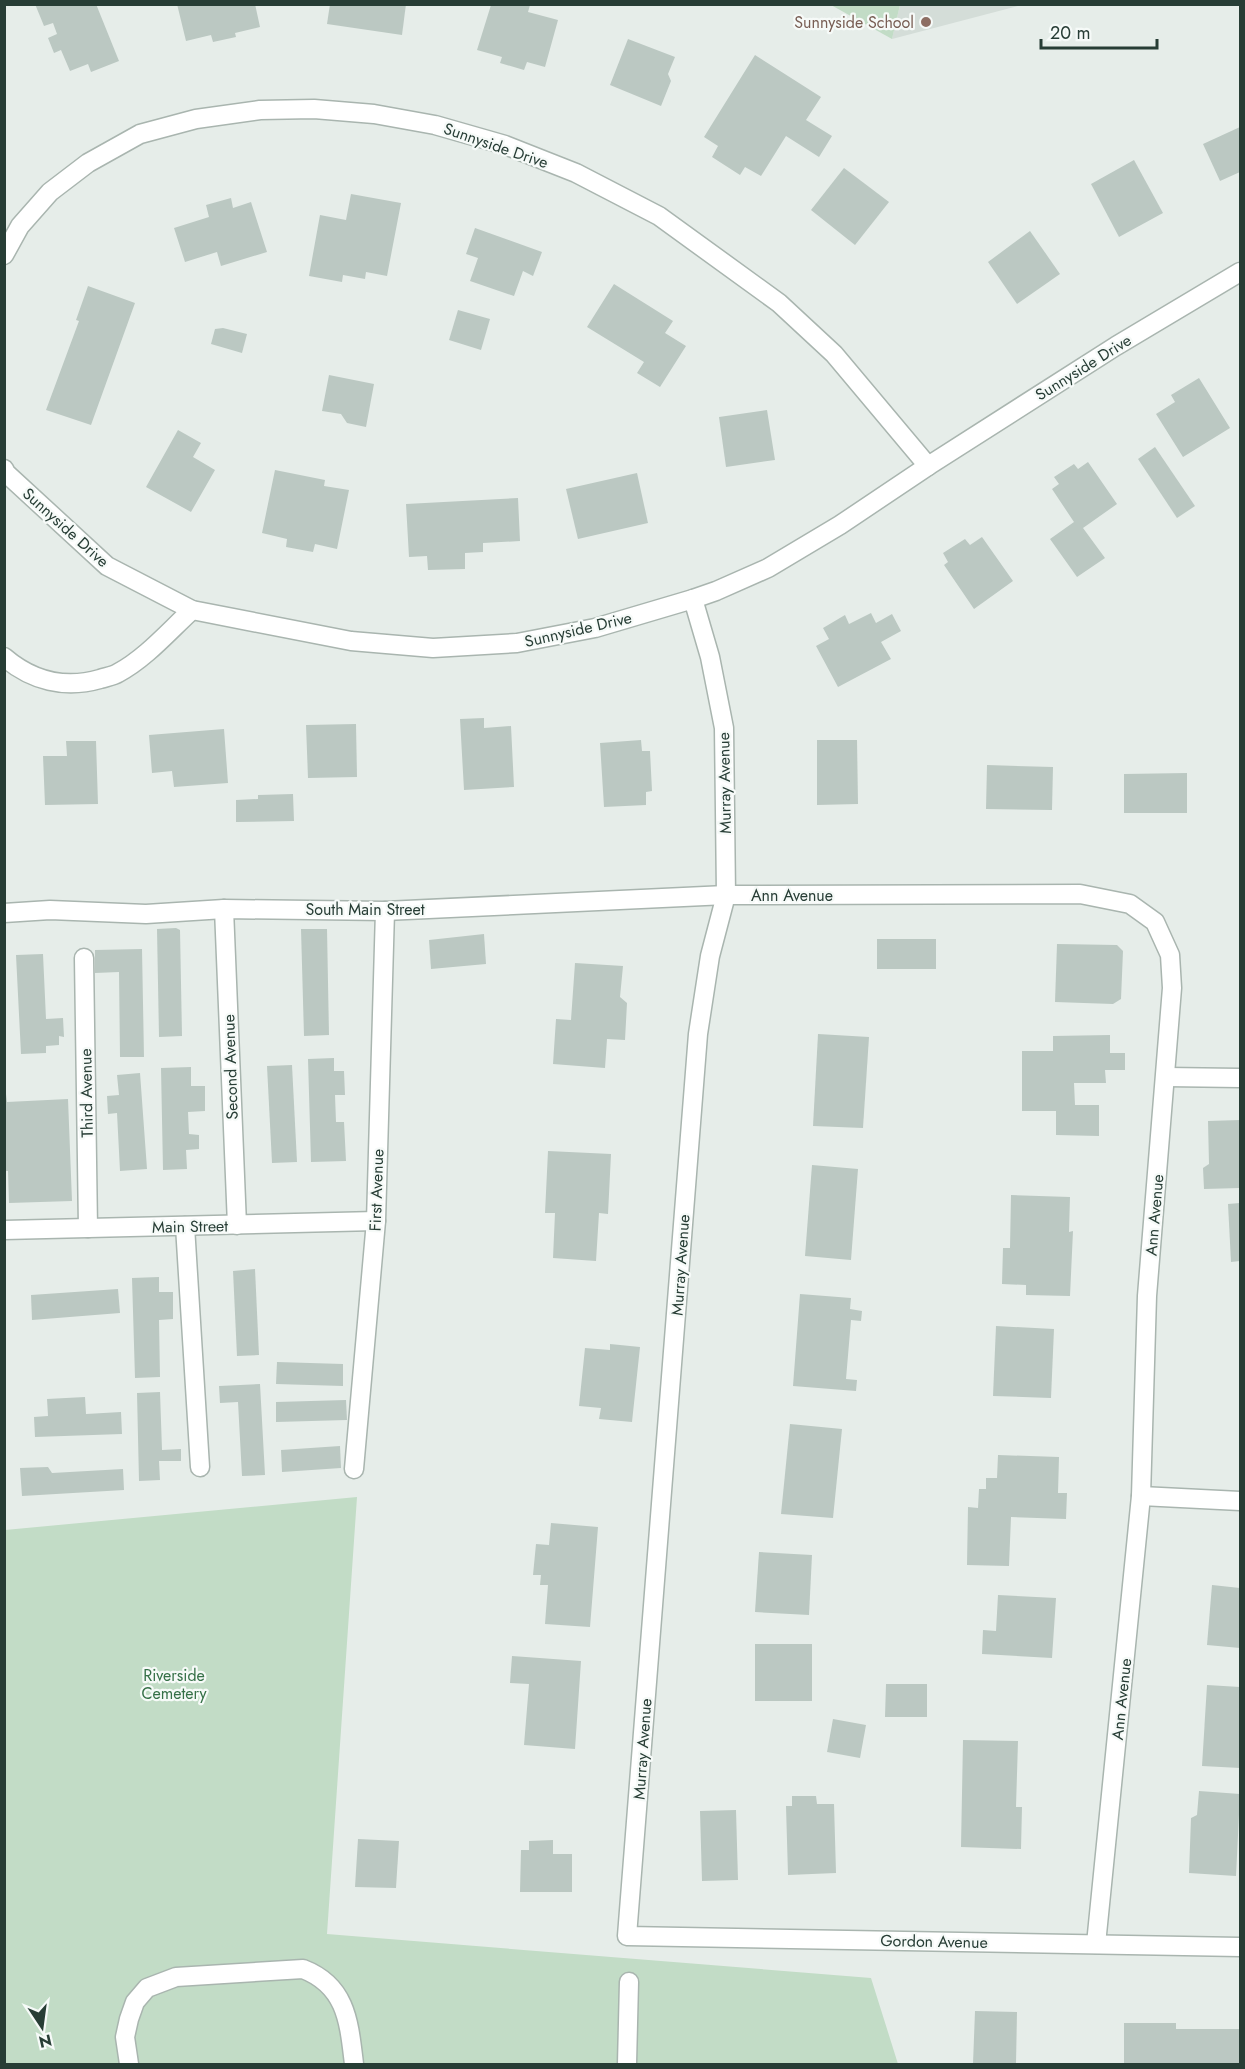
<svg xmlns="http://www.w3.org/2000/svg" width="1245" height="2069" font-family="Jost,sans-serif">
	<rect width="100%" height="100%" fill="#e6ede9"/>
	<path fill="#d4ddd8" d="M900,5h122l-130,34z"/>
	<g fill="#c2dcc6">
		<path d="M831,5h69l-8,34z"/>
		<path d="M357,1497l-30,437 544,44 27,86h-893v-534z"/>
	</g>
	<g fill="#bbc8c2">
		<path d="M35,4h61l23,57 -28,11 -3,-8 -18,7 -9,-21 -7,3 -6,-15 9,-4 -4,-11 -9,3z"/>
		<path d="M177,4h78l5,23 -25,6 1,4 -23,5 -2,-7 -25,6z"/>
		<path d="M330,4h76l-4,31 -75,-11z"/>
		<path d="M491,5h39l-2,7 30,8 -13,47 -18,-5 -3,8 -24,-7 2,-6 -25,-7z"/>
		<path d="M628,39l47,18 -7,17 3,7 -10,25 -51,-21z"/>
		<path d="M755,55l66,42 -15,23 26,16 -13,21 -33,-21 -25,40 -16,-9 -5,8 -28,-18 6,-11 -14,-9z"/>
		<path d="M1240,127v45l-20,9 -17,-37z"/>
		<path d="M1134,160l29,53 -44,24 -28,-53z"/>
		<path d="M844,168l45,34 -34,43 -44,-35z"/>
		<path d="M351,194l50,9 -14,73 -21,-4 -1,7 -22,-4 -1,7 -33,-6 11,-61 26,5z"/>
		<path d="M231,198l2,10 18,-6 16,50 -46,14 -4,-14 -32,10 -11,-34 35,-11 -3,-12z"/>
		<path d="M475,228l67,24 -9,24 -10,-5 -9,25 -44,-15 8,-23 -12,-4z"/>
		<path d="M1030,231l30,43 -43,30 -29,-42z"/>
		<path d="M614,284l59,37 -8,12 21,13 -26,41 -23,-14 7,-11 -57,-35z"/>
		<path d="M88,286l47,17 -44,122 -45,-15 33,-89 -3,-1z"/>
		<path d="M458,310l32,9 -9,31 -32,-10z"/>
		<path d="M223,328l24,6 -5,19 -31,-9 4,-15z"/>
		<path d="M329,375l45,9 -8,43 -19,-4 -6,-9 -19,-3z"/>
		<path d="M1199,378l31,50 -47,29 -27,-43 19,-12 -4,-7z"/>
		<path d="M767,410l8,50 -49,7 -7,-50z"/>
		<path d="M178,430l23,13 -8,14 22,13 -24,42 -45,-25z"/>
		<path d="M1155,447l40,59 -18,12 -39,-59z"/>
		<path d="M1088,462l29,42 -34,24 22,30 -28,19 -27,-38 24,-17 -22,-33 7,-5 -5,-7 20,-13 4,5z"/>
		<path d="M275,470l50,10 -1,6 25,4 -12,59 -22,-5 -2,8 -27,-5 1,-8 -25,-6z"/>
		<path d="M637,473l11,50 -70,16 -12,-50z"/>
		<path d="M518,498l2,43 -37,2v9l-18,1v16l-37,1 -1,-14 -18,1 -3,-53z"/>
		<path d="M982,537l31,44 -39,28 -30,-44 4,-3 -5,-9 22,-14 5,6z"/>
		<path d="M871,613l5,10 16,-9 9,17 -20,11 10,17 -53,28 -22,-41 13,-7 -6,-11 22,-13 4,9z"/>
		<path d="M484,718v10l27,-2 3,61 -50,3 -4,-71z"/>
		<path d="M356,724l1,53 -49,1 -2,-53z"/>
		<path d="M224,729l4,54 -54,4 -2,-16 -20,2 -3,-38z"/>
		<path d="M641,740l1,11h8l2,40 -6,1v13l-42,2 -4,-64z"/>
		<path d="M817,740h40l1,64 -41,1z"/>
		<path d="M66,741h30l2,63 -53,1 -2,-49h24z"/>
		<path d="M987,765l66,2 -1,43 -66,-1z"/>
		<path d="M1187,773v40h-63v-39z"/>
		<path d="M293,794l1,27 -58,1v-22l22,-1v-4z"/>
		<path d="M176,928l4,2 2,106 -23,1 -2,-108z"/>
		<path d="M301,929h26l2,106 -25,1z"/>
		<path d="M484,934l2,30 -55,5 -2,-29z"/>
		<rect x="877" y="939" width="59" height="30"/>
		<path d="M1057,944l60,1 6,6 -2,48 -8,5 -58,-2z"/>
		<path d="M142,949l2,108h-24l-1,-85 -24,1v-23z"/>
		<path d="M43,954l3,65 17,-1 1,19 -5,-1v9l-13,1v7l-25,1 -5,-99z"/>
		<path d="M575,963l48,3 -3,31 7,6 -2,37 -18,-1 -2,29 -52,-4 3,-45 15,1z"/>
		<path d="M818,1034l51,3 -6,91 -50,-2z"/>
		<path d="M1110,1035v18h15v17h-20l1,13h-32l1,22h24v31l-43,-1v-24h-34v-60h31v-15z"/>
		<path d="M334,1058v13h10l1,24h-10l1,27h8l2,39 -35,1 -3,-103z"/>
		<path d="M292,1065l5,97 -25,1 -5,-97z"/>
		<path d="M191,1067v19h14v25l-17,1 1,22 10,1v14l-13,1 1,19 -24,1 -2,-102z"/>
		<path d="M140,1073l7,96 -27,2 -3,-58 -9,1 -1,-18 12,-1 -2,-20z"/>
		<path d="M4,1094h2l1,8 61,-3 4,102 -63,2 -1,-32h-4z"/>
		<path d="M1240,1120v68l-36,1 -1,-21 6,-4 -1,-43z"/>
		<path d="M548,1151l63,3 -3,60 -9,-1 -3,48 -43,-3 2,-45h-10z"/>
		<path d="M812,1165l46,4 -7,91 -46,-4z"/>
		<path d="M1011,1195l59,2 -1,35 4,-1 -3,65 -44,-1v-10l-24,-1 1,-36h7z"/>
		<path d="M1240,1203v58l-9,1 -3,-58z"/>
		<path d="M255,1269l4,86 -22,1 -4,-85z"/>
		<path d="M159,1277v15h14v27l-14,1 1,57 -25,1 -3,-100z"/>
		<path d="M118,1289l2,24 -88,7 -1,-25z"/>
		<path d="M800,1294l51,4 -1,11 12,2 -1,10 -10,-1 -5,59 11,1 -1,11 -63,-5z"/>
		<path d="M996,1326l58,3 -3,69 -58,-2z"/>
		<path d="M610,1344l30,3 -8,75 -33,-3 2,-11 -22,-2 6,-58 25,2z"/>
		<path d="M277,1362l66,2v22l-67,-2z"/>
		<path d="M260,1384l5,91 -23,1 -4,-74 -18,1 -1,-17z"/>
		<path d="M160,1392l2,58 19,-1v12h-22l1,19 -21,1 -2,-88z"/>
		<path d="M85,1397l1,17 35,-2 1,22 -87,3 -1,-20 14,-1 -1,-17z"/>
		<path d="M346,1400l1,20 -71,2v-20z"/>
		<path d="M790,1424l52,5 -9,89 -52,-4z"/>
		<path d="M340,1446l1,22 -59,4 -1,-22z"/>
		<path d="M998,1455l61,2 -1,36h9l-1,26 -55,-2 -2,49 -42,-1 1,-58 10,1 1,-19h7v-11h11z"/>
		<path d="M48,1467l4,6 71,-4 1,21 -102,6 -2,-28z"/>
		<path d="M551,1523l47,4 -8,100 -45,-3 3,-39h-8l1,-10h-8l3,-31 13,1z"/>
		<path d="M759,1552l53,3 -3,60 -54,-3z"/>
		<path d="M1212,1585l28,3v60l-33,-3z"/>
		<path d="M998,1595l58,3 -4,60 -70,-4 1,-24 13,1z"/>
		<rect x="755" y="1644" width="57" height="57"/>
		<path d="M512,1656l69,5 -6,88 -51,-4 5,-61 -19,-1z"/>
		<path d="M886,1684h41v33h-42z"/>
		<path d="M1207,1685l33,2v81l-38,-2z"/>
		<path d="M833,1719l33,6 -6,33 -33,-6z"/>
		<path d="M963,1740l55,1 -2,66h6l-1,42 -60,-2z"/>
		<path d="M1199,1791l41,3 -4,82 -47,-3 2,-55 6,-3z"/>
		<path d="M792,1796h24l1,8h17l2,69 -48,2 -2,-69h6z"/>
		<path d="M736,1810l2,70 -36,1 -2,-70z"/>
		<path d="M358,1839l41,2 -3,47 -41,-1z"/>
		<path d="M553,1840v14h19v38h-52l1,-42h8v-9z"/>
		<path d="M975,2011l42,1 -1,52h-43z"/>
		<path d="M1124,2023h52v6h64v35h-116z"/>
	</g>
	<g fill="none" stroke-linecap="round" stroke-linejoin="round">
		<g stroke="#a9b5af" stroke-width="21">
			<g id="minor">
				<path d="M4,255l16,-29 30,-34 38,-29 52,-29 56,-15 64,-9 54,-1 60,5 61,11 70,20 71,28 83,43 120,87 55,51 94,112"/>
				<path d="M4,469l2,4 101,93 85,44 159,31 82,7 84,-5 78,-15 98,-29 23,-8 52,-23 72,-43 88,-59 188,-120 124,-74"/>
				<path d="M693,599l17,58 14,71 2,167 -16,61 -12,78 -71,902 613,11"/>
				<path d="M4,657c28,24 61,32 96,22 6,-2 13,-3 18,-6 28,-15 51,-42 74,-63"/>
				<path d="M224,909l13,316"/>
				<path d="M4,913l46,-3 96,4 78,-5 161,2 341,-16 354,-1 50,10 25,18 15,33 2,33 -25,308 -6,200 -45,448"/>
				<path d="M84,958l4,270"/>
				<path d="M1166,1077l74,1"/>
				<path d="M185,1226l15,241"/>
				<path d="M4,1230l372,-9"/>
				<path d="M354,1469l22,-248 9,-310"/>
				<path d="M1141,1496l99,5"/>
				<path d="M129,2064l-4,-27 4,-18 6,-17 12,-14 29,-11 127,-8c44,17 46,54 51,95"/>
				<path d="M627,2064l2,-82"/>
			</g>
		</g>
		<use href="#minor" stroke="#fff" stroke-width="18"/>
	</g>
	<circle fill="#8d6e63" stroke="#f6faf8" stroke-width="2" cx="926" cy="22" r="6"/>
	<g text-anchor="middle" stroke-width="4.5" stroke-linejoin="round" paint-order="stroke">
		<g font-size="16" fill="#785e54" stroke="#f6faf8" text-anchor="end">
			<text x="914" y="28">Sunnyside School</text>
		</g>
		<g font-size="16" fill="#273d35" stroke="#f6faf8">
			<text transform="translate(496 145) rotate(19)" y="6">Sunnyside Drive</text>
			<text transform="translate(1083 367) rotate(-32)" y="6">Sunnyside Drive</text>
			<text transform="translate(66 527) rotate(42)" y="6">Sunnyside Drive</text>
			<text transform="translate(578 629) rotate(-13)" y="6">Sunnyside Drive</text>
			<text transform="translate(724 783) rotate(-91)" y="6">Murray Avenue</text>
			<text x="792" y="901">Ann Avenue</text>
			<text x="365" y="915">South Main Street</text>
			<text transform="translate(230 1067) rotate(-92)" y="6">Second Avenue</text>
			<text transform="translate(86 1093) rotate(-91)" y="6">Third Avenue</text>
			<text transform="translate(376 1190) rotate(-88)" y="6">First Avenue</text>
			<text transform="translate(1154 1215) rotate(-85)" y="6">Ann Avenue</text>
			<text transform="translate(190 1226) rotate(-1)" y="6">Main Street</text>
			<text transform="translate(680 1265) rotate(-86)" y="6">Murray Avenue</text>
			<text transform="translate(1121 1699) rotate(-84)" y="6">Ann Avenue</text>
			<text transform="translate(642 1749) rotate(-86)" y="6">Murray Avenue</text>
			<text transform="translate(934 1941) rotate(1)" y="6">Gordon Avenue</text>
		</g>
		<g font-size="16" fill="#357047" stroke="#f6faf8">
			<text x="174" y="1681">Riverside<tspan x="174" dy="18">Cemetery</tspan></text>
		</g>
	</g>
	<rect width="1245" height="2069" fill="none" stroke="#273d35" stroke-width="12"/>
	<g transform="translate(42 2027) rotate(167)" stroke="#f6faf8" stroke-width="4.5" paint-order="stroke">
	<path d="M0-4.5L10 22L0 15L-10 22Z" fill="#273d35"/>
	<text y="-9" font-size="16" font-weight="bold" text-anchor="middle" fill="#273d35">N</text>
	</g>
	<path d="M1041 39v9h116v-9" fill="none" stroke="#273d35" stroke-width="3"/>
	<text x="1050" y="39" font-size="18" fill="#273d35" stroke="#f6faf8" stroke-width="4.5" paint-order="stroke">20 m</text>
</svg>
